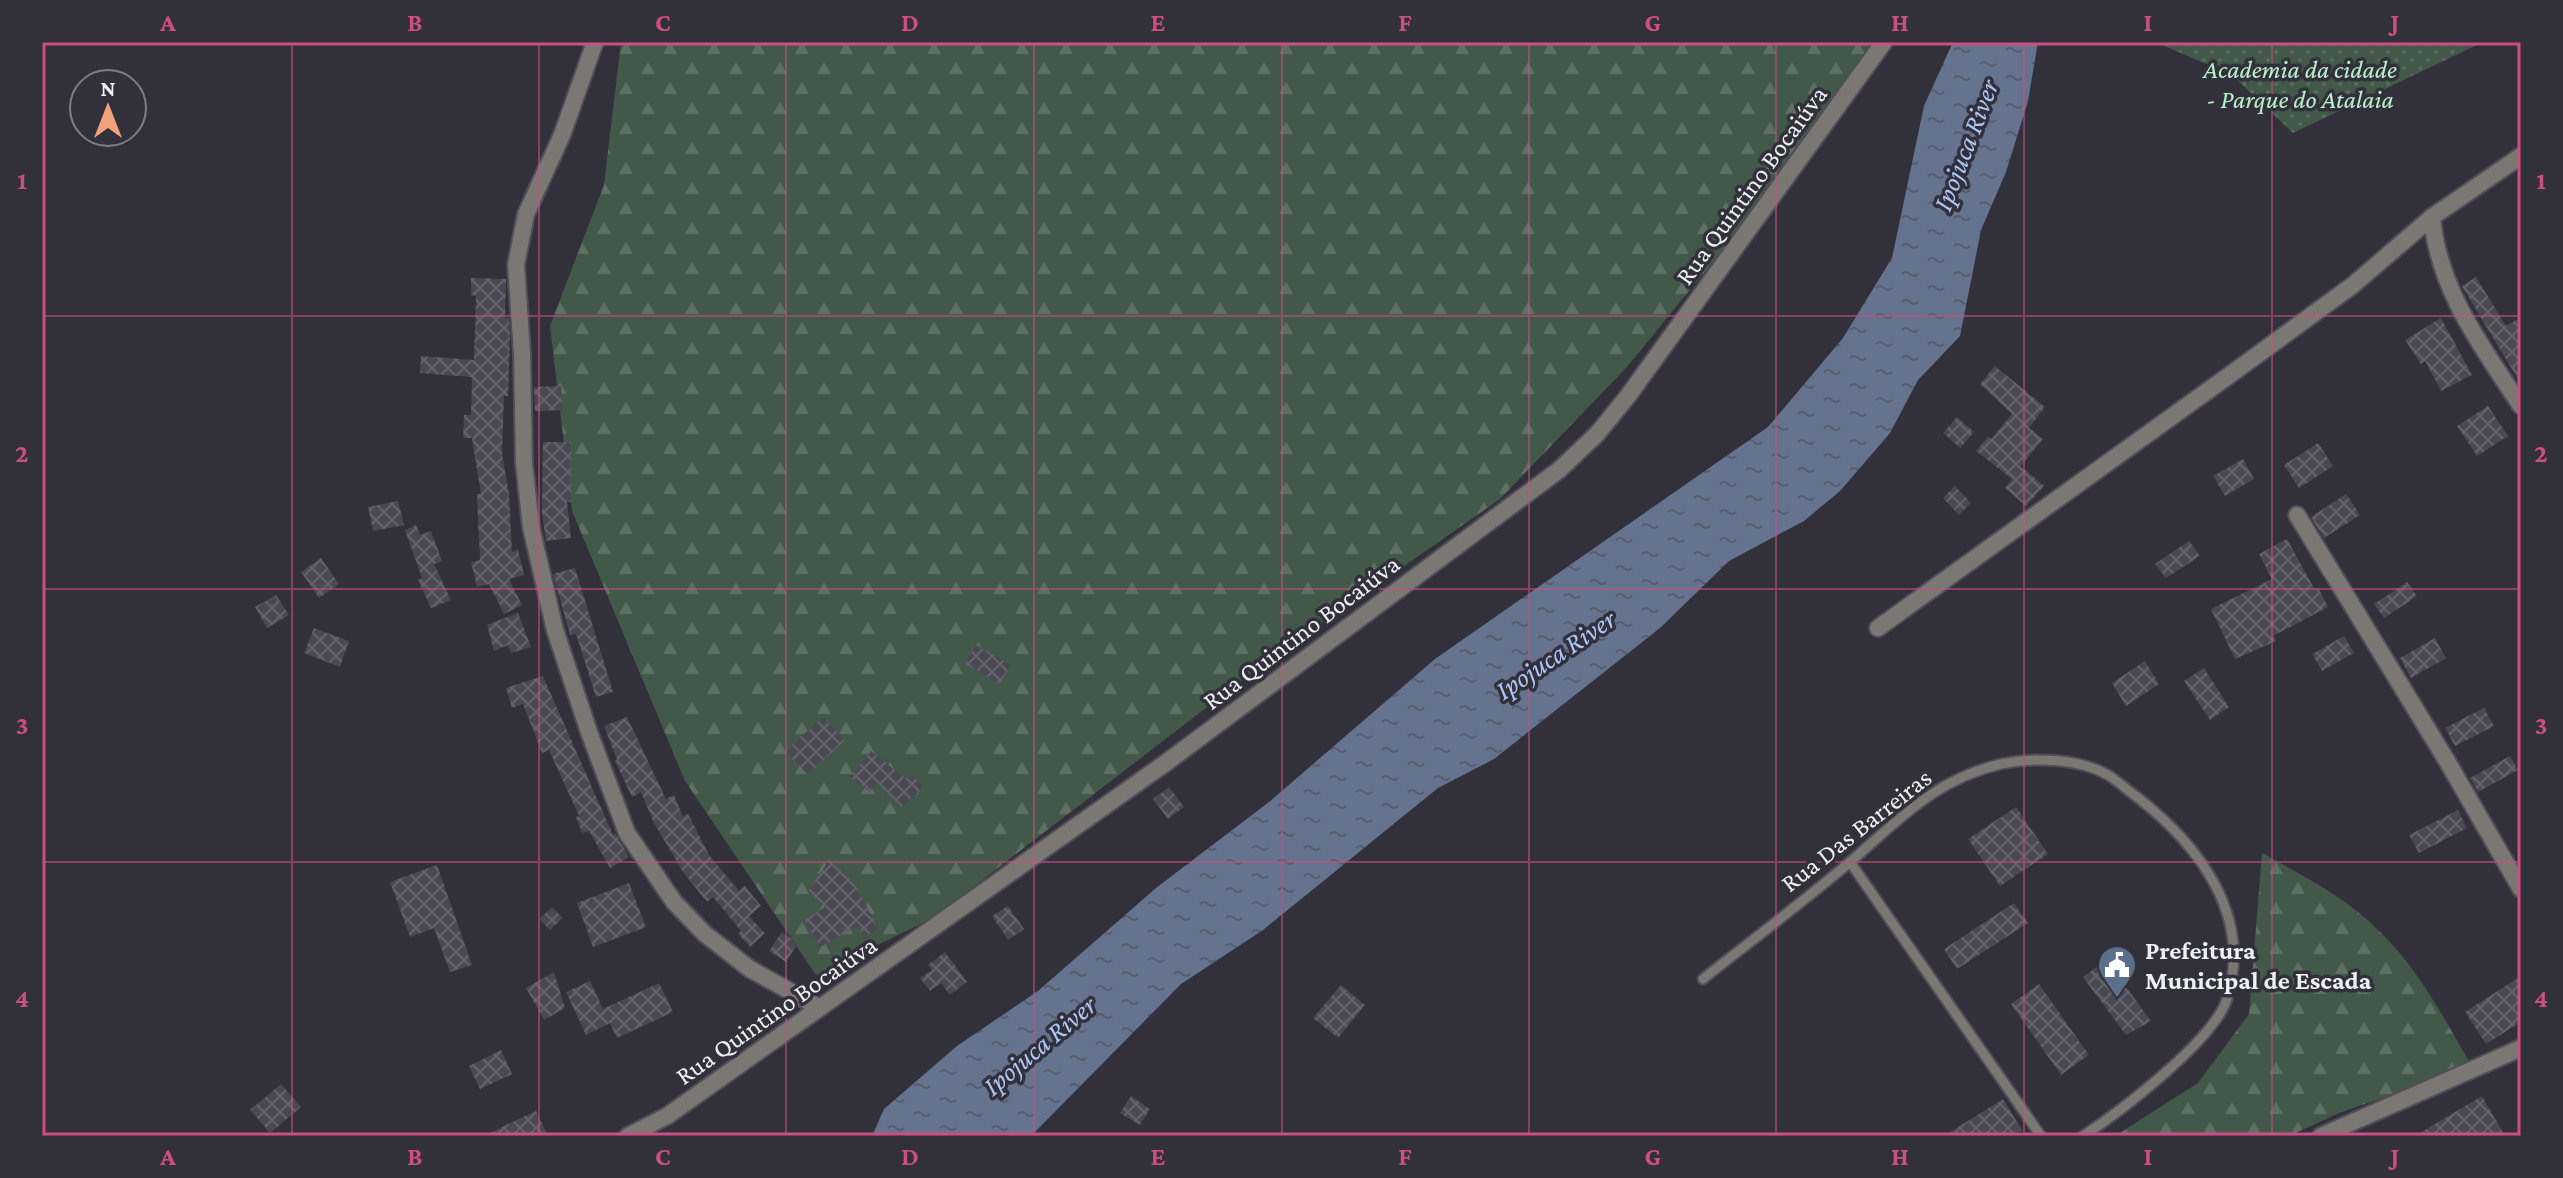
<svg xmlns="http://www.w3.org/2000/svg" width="2563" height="1178" font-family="'Crimson Pro',serif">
	<defs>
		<pattern id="forest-firs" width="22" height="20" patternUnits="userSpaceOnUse" patternTransform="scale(2)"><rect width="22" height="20" fill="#425849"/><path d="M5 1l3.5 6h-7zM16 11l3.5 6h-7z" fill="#5e7064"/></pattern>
		<pattern id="park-dots" width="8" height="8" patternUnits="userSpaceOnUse" patternTransform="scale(2)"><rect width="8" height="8" fill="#425849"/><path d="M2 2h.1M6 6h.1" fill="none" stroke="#5e7064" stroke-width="1.8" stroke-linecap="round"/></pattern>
		<pattern id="water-ripples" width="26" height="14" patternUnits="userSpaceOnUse" patternTransform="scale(2)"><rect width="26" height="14" fill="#65738f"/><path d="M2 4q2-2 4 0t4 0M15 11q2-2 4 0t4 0" fill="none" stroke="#565e6c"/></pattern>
		<pattern id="building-cross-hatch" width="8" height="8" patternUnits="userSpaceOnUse" patternTransform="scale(2)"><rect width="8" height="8" fill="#494853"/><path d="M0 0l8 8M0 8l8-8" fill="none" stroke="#64636c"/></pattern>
	</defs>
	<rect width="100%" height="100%" fill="#32313b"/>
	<g fill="url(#forest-firs)">
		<path d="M621,42h1262l-7,20 -249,305 -127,132 -250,175 -317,244 -117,57 -131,-194 -113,-270 -22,-185 54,-141z"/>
		<path d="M2262,853c41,23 84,44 117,78 40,38 66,89 93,136l-133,46 -50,23h-174l83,-53 51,-69z"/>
	</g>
	<path fill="url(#park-dots)" d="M2155,42h328l-190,91 -61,-58z"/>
	<path fill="url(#water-ripples)" d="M1953,42h85l-10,59 -22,71 -25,58 -21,106 -42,44 -28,53 -50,58 -36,30 -75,40 -69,67 -166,131 -56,29 -175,142 -82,54 -150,152h-159l12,-27 73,-63 81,-55 118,-103 113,-86 166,-143 333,-232 75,-89 49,-80 32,-152z"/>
	<g fill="url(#building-cross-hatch)">
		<path d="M2476,277l30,49 15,-9v67l-58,-96 -1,-2z"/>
		<path d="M471,278l35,1 -1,39h4l1,18 -2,60h-4l-2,58 7,41 3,57 6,-2 6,25 -15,4 13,26 -18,9 -15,-30 -12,3 -6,-25 9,-2 -3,-66h4l-9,-56h-9l1,-23h7l1,-38 -52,-4 1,-17 53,4 2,-64 -5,-1z"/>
		<path d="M2441,318l31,57 -31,16 -16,-30 -4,3 -16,-24z"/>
		<path d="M1995,366l50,41 -16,21 14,11 -22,27 23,20 -18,20 -21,-18 7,-9 -36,-28 12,-14 3,2 21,-25 -32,-30z"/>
		<path d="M561,386l1,24 -27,1 -1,-24z"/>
		<path d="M2488,406l20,30 -31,20 -20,-30z"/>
		<path d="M1957,417l17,15 -14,16 -17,-15z"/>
		<path d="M543,442h28v60h-4l4,36 -25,3 -4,-29z"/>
		<path d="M2318,443l15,23 -34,22 -15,-23z"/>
		<path d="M2243,459l11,20 -29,17 -12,-20z"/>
		<path d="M1955,486l16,17 -12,12 -16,-17z"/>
		<path d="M2346,494l14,21 -36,23 -13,-21z"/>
		<path d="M398,501l6,24 -31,6 -5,-24z"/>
		<path d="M416,525l4,10 11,-4 11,30 -8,3 17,36 -20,8 -13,-28 4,-2 -17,-48z"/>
		<path d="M2287,539l28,51 3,-2 10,19 -55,29 3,5 -41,18 -24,-50 61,-30 -13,-25z"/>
		<path d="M2189,541l11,15 -34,22 -11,-14z"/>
		<path d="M321,558l18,26 -20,14 -18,-26z"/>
		<path d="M575,568l38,124 -17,5 -20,-63 -6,1 -17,-61z"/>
		<path d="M2407,582l10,14 -33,22 -10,-14z"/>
		<path d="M276,595l13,20 -22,13 -12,-21z"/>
		<path d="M518,613l13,34 -20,6 -3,-8 -14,6 -7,-26z"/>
		<path d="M314,628l35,13 -9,26 -36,-14z"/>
		<path d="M2344,636l10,17 -32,18 -10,-17z"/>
		<path d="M2435,638l11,20 -35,20 -11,-20z"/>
		<path d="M976,645l35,20 -11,19 -35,-20z"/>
		<path d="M2145,661l14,23 -33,22 -14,-23z"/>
		<path d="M2204,668l25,39 -19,13 -26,-39z"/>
		<path d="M543,676l70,159 2,-2 14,24 -19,11 -21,-37 -7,2 -6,-16 3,-1 -30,-66 -7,3 -19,-49 -11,4 -6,-20z"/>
		<path d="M2484,708l10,18 -39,20 -10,-18z"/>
		<path d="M627,717l39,82 8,-4 9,22 5,-3 21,41 30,36 6,-5 16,20 -12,10 16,17 -15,14 -12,-13 3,-3 -28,-34 -6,5 -24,-30 -29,-49 -13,-31 -9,5 -17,-36 2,-1 -13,-34z"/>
		<path d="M823,717l22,23 -38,35 -22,-24z"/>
		<path d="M871,751l35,28 5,-5 13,13 -23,20 -24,-25 -7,10 -20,-15z"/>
		<path d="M2510,756l8,14 -40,22 -8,-14z"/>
		<path d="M1169,787l15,20 -16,12 -15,-20z"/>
		<path d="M2016,807l32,47 -48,32 -32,-47z"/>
		<path d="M2458,810l9,18 -48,25 -10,-18z"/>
		<path d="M829,860l26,24 23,45 -14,8 -6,-12 -38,22 -16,-27 21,-13 -17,-16z"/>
		<path d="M437,865l35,100 -22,7 -16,-44 -24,9 -20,-55z"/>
		<path d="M629,883l17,44 -53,20 -16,-44z"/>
		<path d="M2014,903l14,20 -71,46 -13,-20z"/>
		<path d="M1008,906l16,23 -16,11 -16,-24z"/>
		<path d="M552,907l11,11 -13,12 -11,-11z"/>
		<path d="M782,932l16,11 -12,19 -17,-11z"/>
		<path d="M945,952l22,30 -17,13 -9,-12 -11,8 -10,-13 12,-8 -4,-5z"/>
		<path d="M2106,960l45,61 -25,14 -43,-58z"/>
		<path d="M554,972l11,36 -21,12 -18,-32z"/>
		<path d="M2521,976v46l-35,22 -21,-32z"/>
		<path d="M590,981l13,28 56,-26 14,29 -56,26 -7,-15 -24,12 -20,-43z"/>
		<path d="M2039,984l50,71 -28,20 -50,-71z"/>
		<path d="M1341,985l24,20 -27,33 -25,-20z"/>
		<path d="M501,1050l11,24 -32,15 -11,-23z"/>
		<path d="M281,1084l20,23 -31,26 -20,-23z"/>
		<path d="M1131,1096l19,13 -10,16 -20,-12z"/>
		<path d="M2482,1096l23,40h-90l35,-21z"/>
		<path d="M2003,1099l19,31 -10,6h-68z"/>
		<path d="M536,1111l12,25h-64l35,-17z"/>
	</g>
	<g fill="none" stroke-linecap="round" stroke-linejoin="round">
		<g stroke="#504f59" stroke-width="13">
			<g id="lane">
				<path d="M1850,862l191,274"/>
				<path d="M1703,979c49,-39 100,-77 147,-117 49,-42 85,-83 151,-98 32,-7 77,-6 107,11 10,6 19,15 29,22 62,48 116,119 90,202 -13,41 -106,112 -144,137"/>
			</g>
		</g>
		<g stroke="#504f59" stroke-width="20">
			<g id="street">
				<path d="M595,42l-33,93 -36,79 -10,51 6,88 2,110 7,64 24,103 34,102 38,101 47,69 31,32 45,35 70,39"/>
				<path d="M2432,217c6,72 50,130 89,189"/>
				<path d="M2297,515l150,246 74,128"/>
				<path d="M1878,628l360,-259 115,-84 79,-68 89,-61"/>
				<path d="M628,1136l39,-20 500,-354 392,-292 38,-36 31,-38 256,-354"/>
				<path d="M2321,1136l200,-88"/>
			</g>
		</g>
		<use href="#lane" stroke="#7b7873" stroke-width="9"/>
		<use href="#street" stroke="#7b7873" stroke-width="16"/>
	</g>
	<path fill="none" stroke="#cd4e82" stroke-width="2" stroke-opacity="0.55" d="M292,42v1094M539,42v1094M786,42v1094M1034,42v1094M1282,42v1094M1529,42v1094M1776,42v1094M2024,42v1094M2272,42v1094M42,316h2479M42,589h2479M42,862h2479"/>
	<defs>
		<g id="civic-pin" transform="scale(2)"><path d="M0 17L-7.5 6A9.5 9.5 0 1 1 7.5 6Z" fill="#5c6f8a" stroke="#32313b"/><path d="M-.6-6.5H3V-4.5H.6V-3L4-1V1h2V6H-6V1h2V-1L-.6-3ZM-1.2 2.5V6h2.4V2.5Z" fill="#fff"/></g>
	</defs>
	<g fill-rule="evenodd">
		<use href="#civic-pin" x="2117" y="965"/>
	</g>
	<g text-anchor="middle" stroke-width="7" stroke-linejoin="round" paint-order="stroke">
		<g font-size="26" font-style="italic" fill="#b9f0c9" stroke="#32313b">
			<text x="2300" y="78">Academia da cidade<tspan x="2300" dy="30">- Parque do Atalaia</tspan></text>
		</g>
		<g font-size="26" fill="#efeff6" stroke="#32313b">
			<text transform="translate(1751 185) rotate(-54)" y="9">Rua Quintino Bocaiúva</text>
			<text transform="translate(1301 632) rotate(-37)" y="9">Rua Quintino Bocaiúva</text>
			<text transform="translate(1856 830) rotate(-38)" y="9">Rua Das Barreiras</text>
			<text transform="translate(776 1010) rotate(-35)" y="9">Rua Quintino Bocaiúva</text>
		</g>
		<g font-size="26" font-weight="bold" fill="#efeff6" stroke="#32313b" text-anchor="start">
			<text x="2145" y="959">Prefeitura<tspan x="2145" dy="30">Municipal de Escada</tspan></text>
		</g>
		<g font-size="28" font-style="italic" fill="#acc6f8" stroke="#32313b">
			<text transform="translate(1965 145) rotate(-69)" y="10">Ipojuca River</text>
			<text transform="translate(1555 654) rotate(-34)" y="10">Ipojuca River</text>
			<text transform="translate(1039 1045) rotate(-40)" y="10">Ipojuca River</text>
		</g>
	</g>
	<rect width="2563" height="1178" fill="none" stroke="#32313b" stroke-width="88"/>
	<g transform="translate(108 108)"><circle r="38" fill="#32313b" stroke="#7e7d86" stroke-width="2"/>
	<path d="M0-6L14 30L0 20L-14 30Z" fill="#f1a17c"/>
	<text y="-12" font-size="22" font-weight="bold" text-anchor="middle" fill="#efeff6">N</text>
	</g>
	<rect x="44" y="44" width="2475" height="1090" fill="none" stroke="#cd4e82" stroke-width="3"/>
	<g font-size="26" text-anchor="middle" font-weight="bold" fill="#cd4e82">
		<text x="168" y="31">A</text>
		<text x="415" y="31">B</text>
		<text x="663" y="31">C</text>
		<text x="910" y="31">D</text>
		<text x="1158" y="31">E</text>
		<text x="1405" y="31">F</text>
		<text x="1653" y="31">G</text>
		<text x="1900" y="31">H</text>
		<text x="2148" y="31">I</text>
		<text x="2395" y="31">J</text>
		<text x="22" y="189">1</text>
		<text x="2541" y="189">1</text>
		<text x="22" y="462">2</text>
		<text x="2541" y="462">2</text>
		<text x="22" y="734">3</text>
		<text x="2541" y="734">3</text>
		<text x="22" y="1007">4</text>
		<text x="2541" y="1007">4</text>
		<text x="168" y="1165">A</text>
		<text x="415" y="1165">B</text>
		<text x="663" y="1165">C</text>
		<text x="910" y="1165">D</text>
		<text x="1158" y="1165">E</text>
		<text x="1405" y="1165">F</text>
		<text x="1653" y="1165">G</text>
		<text x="1900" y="1165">H</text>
		<text x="2148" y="1165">I</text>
		<text x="2395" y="1165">J</text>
	</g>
</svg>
